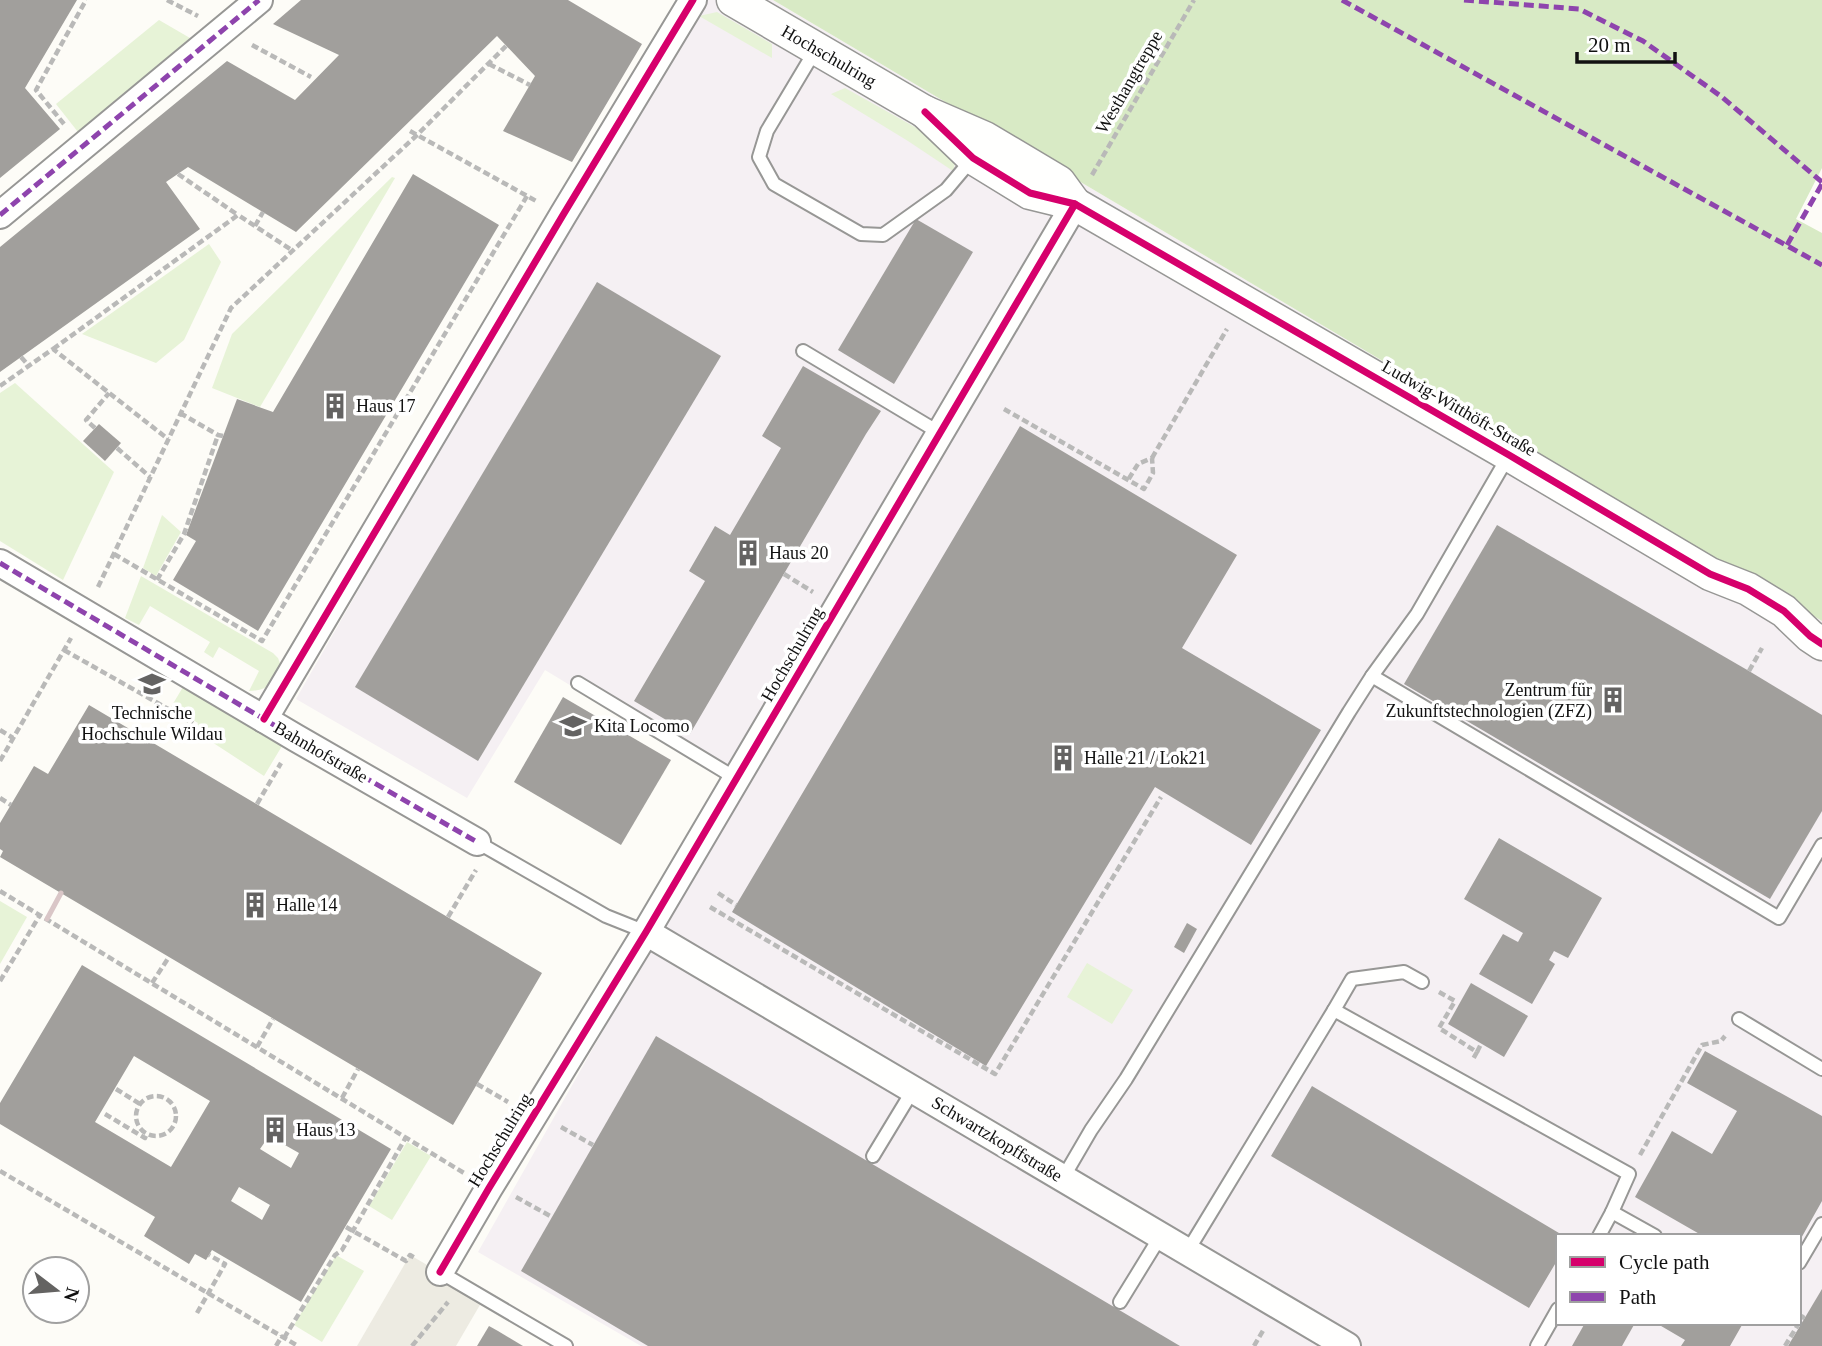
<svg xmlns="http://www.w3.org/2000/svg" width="1822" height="1346" font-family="Georgia,serif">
	<rect width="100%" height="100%" fill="#fdfcf7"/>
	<path fill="#f5f0f3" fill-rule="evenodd" d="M696,0h77l1049,621v725h-1181l-163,-94 175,-310 90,-152 -198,-120 -78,128 -171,-99zM1558,1236h241v87h-241z"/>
	<g fill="#e7f3d7">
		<path d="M717,12l55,32v14l-73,-42z"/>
		<path d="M159,20l31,18 -112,94 -22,-28z"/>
		<path d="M845,88l86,48 26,21 -4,14 -45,-30 -77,-47z"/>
		<path d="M392,177l3,1 -135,229 -48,-19 20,-54z"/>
		<path d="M209,244l12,18 -37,78 -28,23 -74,-29z"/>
		<path d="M15,383l99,89 -51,108 -63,-39v-148z"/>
		<path d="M162,515l19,17 -25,44 -13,-8z"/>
		<path d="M141,576l132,77 5,5 3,8c-11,17 -10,24 -32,25l10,-20 -40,-24 -6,11 -9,-6 6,-10 -60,-36 -11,19 -14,-7z"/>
		<path d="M183,687l99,59 -18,30 -69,-45 3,-8 -27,-16z"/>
		<path d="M0,901l27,16 -27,47z"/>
		<path d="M1087,963l46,27 -21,34 -45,-27z"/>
		<path d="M407,1142l24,14 -39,64 -23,-14z"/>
		<path d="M336,1255l28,16 -42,71 -28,-17z"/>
	</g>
	<path fill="#d8eac5" d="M773,0h1049v168l-26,51 26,14v388z"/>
	<path fill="#edebe2" d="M410,1255l74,43 -28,48h-99z"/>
	<g fill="#a19f9c" fill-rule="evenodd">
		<path d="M0,0h77l-52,88 35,41 -60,49z"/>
		<path d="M301,0h267l74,44 -70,118 -69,-31 32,-55 -38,-40 -201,196 -108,-65 -22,15 34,47 -200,143v-125l227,-186 68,39 44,-45 -66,-31z"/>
		<path d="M413,174l86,51 -241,406 -85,-51 23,-39 -10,-6 51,-136 36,13z"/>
		<path d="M916,219l57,33 -79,132 -56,-34z"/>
		<path d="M597,282l124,74 -243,405 -123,-74z"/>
		<path d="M803,366l78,45 -15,23 -176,300 -56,-33 71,-120 -16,-10 26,-45 15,9 51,-87 -19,-12z"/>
		<path d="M99,424l22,19 -16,18 -22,-20z"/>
		<path d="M1020,426l217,129 -55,93 139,82 -70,115 -96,-58 -169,279 -254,-154z"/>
		<path d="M1497,525l252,146 73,44v96l-52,88 -366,-215z"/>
		<path d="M563,697l108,63 -50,85 -107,-63z"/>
		<path d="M89,705l453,268 -89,152 -453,-268 3,-6 -3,-2v-26l34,-57 14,8z"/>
		<path d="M1499,838l103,60 -34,60 -14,-7 -5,9 6,4 -23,40 -53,-30 24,-40 15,8 5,-9 -59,-34z"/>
		<path d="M1187,923l10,6 -13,24 -10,-6z"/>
		<path d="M82,965l309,184 -90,153 -89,-52 -6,10 -11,-6 -6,10 -45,-28 11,-19 -155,-93v-21zM134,1056l76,45 -39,66 -76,-45zM269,1136l30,17 -8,15 -31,-19zM239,1187l31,18 -8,15 -31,-19z"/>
		<path d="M1471,983l57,33 -24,41 -56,-33z"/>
		<path d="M656,1036l44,26 480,284h-532l-127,-75z"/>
		<path d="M1705,1051l117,65v85l-23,41v-6h-96l-68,-39 37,-66 40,23 25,-43 -50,-28z"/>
		<path d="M1312,1086l252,150h-6v23l-29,49 -258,-152z"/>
		<path d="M1822,1289v57h-34z"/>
		<path d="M1585,1323h50l-13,23h-50z"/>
		<path d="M1656,1323h83l3,2 -12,21h-49l4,-6z"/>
		<path d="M489,1326l9,5 25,15h-46z"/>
	</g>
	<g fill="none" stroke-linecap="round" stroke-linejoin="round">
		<g stroke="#979795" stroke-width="16">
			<g id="service">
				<path d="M816,49l-49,82 -8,26 15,27 87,50 22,1 63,-45 27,-32"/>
				<path d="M803,351l137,82"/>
				<path d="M1372,676l407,242 43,-73"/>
				<path d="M578,683l159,96"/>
				<path d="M477,842l129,74 40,16"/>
				<path d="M1334,1010l18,-31 52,-7 18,10"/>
				<path d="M1739,1019l83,50"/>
				<path d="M873,1156l40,-66"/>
				<path d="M1063,1178l28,-48 35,-51 223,-367 23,-36 45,-62 92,-159"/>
				<path d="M1599,1236l13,-24 43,24"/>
				<path d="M1187,1252l147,-242 295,164 -17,38"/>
				<path d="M1799,1263l23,-39"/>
				<path d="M440,1272l126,74"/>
				<path d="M1120,1302l40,-65"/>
				<path d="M1537,1346l21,-37"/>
			</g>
		</g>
		<g stroke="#979795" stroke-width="30">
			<g id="minor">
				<path d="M0,215l259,-215"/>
				<path d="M0,563l296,175 181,104"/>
				<path d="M264,719l299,-504 130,-215"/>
				<path d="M646,932l701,414"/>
				<path d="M440,1272l49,-84 157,-256 429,-728"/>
			</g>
		</g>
		<g stroke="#979795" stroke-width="35">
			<g id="tertiary">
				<path d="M733,0l192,112 60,26 74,44 16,22"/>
				<path d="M925,112l48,46 57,35 45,11 434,251 201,119 38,15 36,22 26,25 12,8"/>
			</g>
		</g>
		<g stroke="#b9b9b8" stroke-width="4.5" stroke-dasharray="7 3.5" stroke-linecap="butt">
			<path d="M167,0l31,16"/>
			<path d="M252,45l59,32"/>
			<path d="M489,64l41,21"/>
			<path d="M64,124l-28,-34 50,-90"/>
			<path d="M410,131l128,71"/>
			<path d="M178,174l60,41"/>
			<path d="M1092,175l102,-175"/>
			<path d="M255,226l8,-14"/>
			<path d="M53,349l185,-134 55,36"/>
			<path d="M21,357l8,9"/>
			<path d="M0,386l53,-37 115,90"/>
			<path d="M1004,409l140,80 9,-16 -1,-15 -14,6 -10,16"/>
			<path d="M180,413l38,22 5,1"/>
			<path d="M95,428l-9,-8 23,-27"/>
			<path d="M117,448l33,29"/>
			<path d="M1152,458l75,-129"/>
			<path d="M114,554l148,87 265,-445"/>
			<path d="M784,574l29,18"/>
			<path d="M157,580l27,-46 34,-99"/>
			<path d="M98,587l133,-279 186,-173 89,-89"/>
			<path d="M64,650l129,73"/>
			<path d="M1749,671l13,-23"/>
			<path d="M0,730l13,8"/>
			<path d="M0,761l71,-123"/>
			<path d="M0,798l11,7"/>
			<path d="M257,804l24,-41"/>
			<path d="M0,891l464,282"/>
			<path d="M718,893l18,12"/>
			<path d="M710,907l285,167 166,-277"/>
			<path d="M448,917l28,-47"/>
			<path d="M0,981l40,-66"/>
			<path d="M152,983l17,-26"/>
			<path d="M1439,992l16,9 -16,27 38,24 -5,9"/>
			<path d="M257,1047l16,-28"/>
			<path d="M1477,1052l4,-8"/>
			<path d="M477,1084l31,18"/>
			<path d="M116,1089l24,15"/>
			<circle cx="156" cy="1116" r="20"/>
			<path d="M342,1098l16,-29"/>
			<path d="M105,1114l40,24 2,-5"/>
			<path d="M561,1127l32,18"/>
			<path d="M1640,1155l62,-110 19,-4 4,-5"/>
			<path d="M0,1171l298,175"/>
			<path d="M516,1197l36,20"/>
			<path d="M346,1227l60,34 4,-6 5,3"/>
			<path d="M197,1313l28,-49 -16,-9"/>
			<path d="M1799,1315l4,2 -4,6"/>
			<path d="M284,1338l51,-83 7,-5 64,-113"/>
			<path d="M276,1346l6,-10"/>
			<path d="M412,1346l36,-44"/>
			<path d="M1254,1346l10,-17"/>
			<path d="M1785,1346l14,-23"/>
		</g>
		<use href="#service" stroke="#fffffe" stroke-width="12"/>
		<use href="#minor" stroke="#fffffe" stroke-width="26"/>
		<use href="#tertiary" stroke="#fffffe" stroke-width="32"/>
		<path stroke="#d9c6c7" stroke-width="5" d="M47,919l14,-26"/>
		<g stroke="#8e44ad" stroke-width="5" stroke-dasharray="10 5" stroke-linecap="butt">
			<path d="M1342,0l480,265"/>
			<path d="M1464,0l115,9 64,32 79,56 100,85"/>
			<path d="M0,215l259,-215"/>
			<path d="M1787,245l35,-61"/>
			<path d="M0,563l296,175 181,104"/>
		</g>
		<g stroke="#fff" stroke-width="11">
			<g id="cycleway">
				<path d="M925,112l48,46 57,35 45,11 434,251 201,119 38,15 36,22 26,25 12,8"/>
				<path d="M264,719l299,-504 130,-215"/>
				<path d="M440,1272l49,-84 157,-256 429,-728"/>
			</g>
		</g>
		<use href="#cycleway" stroke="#d6006c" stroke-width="7"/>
	</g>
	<defs>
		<g id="building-bare" transform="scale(2.1)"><path d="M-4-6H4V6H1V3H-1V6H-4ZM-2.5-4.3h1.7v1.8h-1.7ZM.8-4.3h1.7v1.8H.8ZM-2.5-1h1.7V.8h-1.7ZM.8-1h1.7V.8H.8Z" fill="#646362" stroke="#fff" stroke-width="2.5" paint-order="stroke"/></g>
		<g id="university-bare" transform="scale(2.1)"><path d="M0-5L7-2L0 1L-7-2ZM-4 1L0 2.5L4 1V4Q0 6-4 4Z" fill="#646362" stroke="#fff" stroke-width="2.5" paint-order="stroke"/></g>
		<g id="school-bare" transform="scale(2.1)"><path d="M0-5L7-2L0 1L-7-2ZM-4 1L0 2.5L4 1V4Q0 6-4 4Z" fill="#646362" stroke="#fff" stroke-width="2.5" paint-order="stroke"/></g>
	</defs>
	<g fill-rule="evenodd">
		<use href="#building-bare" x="335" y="406"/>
		<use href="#building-bare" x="748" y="553"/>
		<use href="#university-bare" x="152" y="684"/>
		<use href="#building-bare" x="1613" y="700"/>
		<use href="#school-bare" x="573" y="726"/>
		<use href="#building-bare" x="1063" y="758"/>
		<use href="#building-bare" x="255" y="905"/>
		<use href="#building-bare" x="275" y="1130"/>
	</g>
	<g text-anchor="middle" stroke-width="7" stroke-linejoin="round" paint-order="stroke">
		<g font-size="18" fill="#111" stroke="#fff">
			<text transform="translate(829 56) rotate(30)" y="6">Hochschulring</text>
			<text transform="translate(1129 82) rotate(-60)" y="6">Westhangtreppe</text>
			<text transform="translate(1459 408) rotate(30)" y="6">Ludwig-Witthöft-Straße</text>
			<text transform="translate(792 654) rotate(-60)" y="6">Hochschulring</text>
			<text transform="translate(321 752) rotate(30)" y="6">Bahnhofstraße</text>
			<text transform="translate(997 1139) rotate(31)" y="6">Schwartzkopffstraße</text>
			<text transform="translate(500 1140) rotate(-59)" y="6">Hochschulring</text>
		</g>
		<g font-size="18" fill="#111" stroke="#fff" text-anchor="start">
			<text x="356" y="412">Haus 17</text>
			<text x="769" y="559">Haus 20</text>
			<text x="1592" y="696" text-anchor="end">Zentrum für<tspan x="1592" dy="21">Zukunftstechnologien (ZFZ)</tspan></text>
			<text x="152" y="719" text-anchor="middle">Technische<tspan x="152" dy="21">Hochschule Wildau</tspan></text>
			<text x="594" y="732">Kita Locomo</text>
			<text x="1084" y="764">Halle 21 / Lok21</text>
			<text x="276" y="911">Halle 14</text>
			<text x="296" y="1136">Haus 13</text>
		</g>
	</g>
	<rect x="1556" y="1234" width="245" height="91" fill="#ffffff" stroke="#a0a0a0" stroke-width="2"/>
	<rect x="1570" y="1257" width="35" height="10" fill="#d6006c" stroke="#a0a0a0" stroke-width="2"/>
	<text x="1619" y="1269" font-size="21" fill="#111111">Cycle path</text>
	<rect x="1570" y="1292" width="35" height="10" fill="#8e44ad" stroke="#a0a0a0" stroke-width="2"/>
	<text x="1619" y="1304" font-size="21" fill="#111111">Path</text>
	<g transform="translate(56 1290) rotate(106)"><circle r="33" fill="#ffffff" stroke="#a0a0a0" stroke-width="2"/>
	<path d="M0-5L12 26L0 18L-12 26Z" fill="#646362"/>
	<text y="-10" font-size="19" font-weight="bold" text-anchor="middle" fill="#111111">N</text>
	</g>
	<path d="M1577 52v10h98v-10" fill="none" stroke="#111111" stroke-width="3.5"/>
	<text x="1588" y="52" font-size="21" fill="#111111" stroke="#ffffff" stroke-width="5" paint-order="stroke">20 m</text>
</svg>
